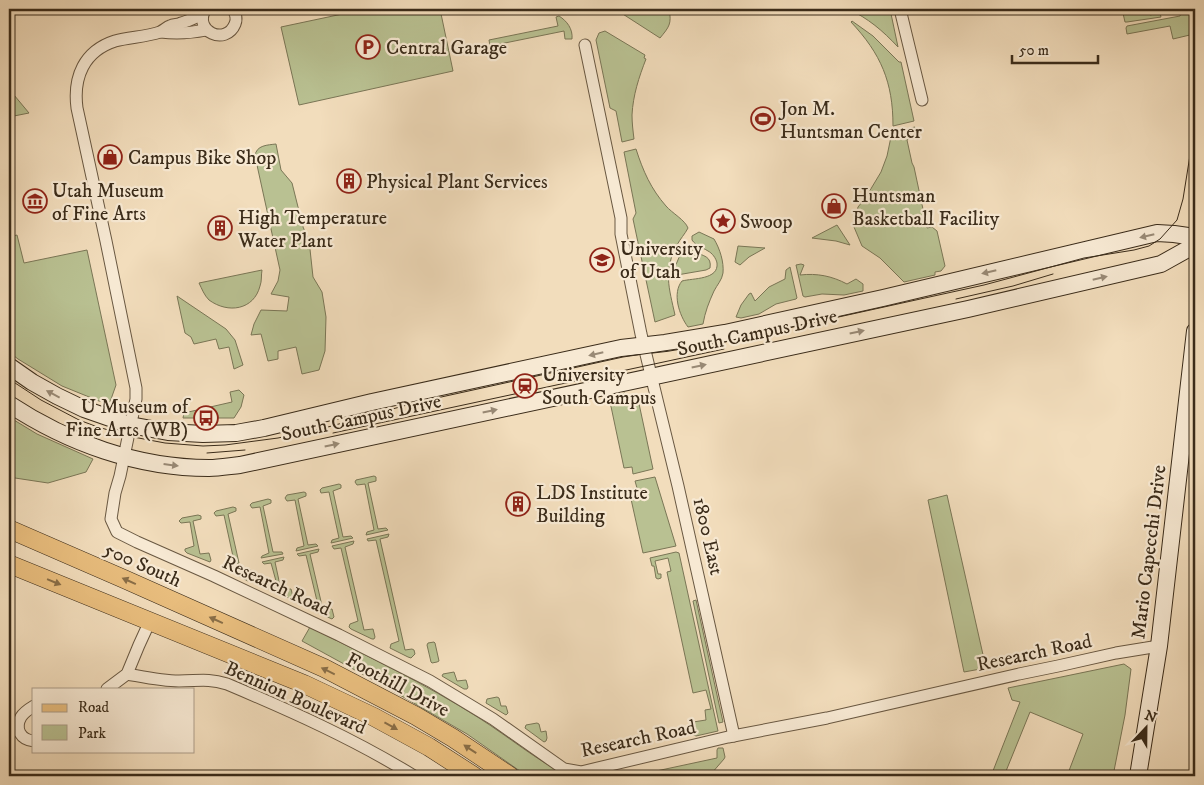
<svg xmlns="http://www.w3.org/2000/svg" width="1204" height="785" font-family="'IM FELL DW Pica',serif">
	<rect width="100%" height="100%" fill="#f2ddbc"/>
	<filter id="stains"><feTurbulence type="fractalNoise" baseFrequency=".004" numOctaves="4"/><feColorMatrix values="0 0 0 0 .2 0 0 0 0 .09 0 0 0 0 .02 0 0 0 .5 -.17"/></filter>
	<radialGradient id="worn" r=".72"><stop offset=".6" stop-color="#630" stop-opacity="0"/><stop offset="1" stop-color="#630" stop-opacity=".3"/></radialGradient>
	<g fill="#b9c192" stroke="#7a7656">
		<path d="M366,9h74l13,62 -154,34 -18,-78z"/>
		<path d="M615,9h54c3,15 0,18 -9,29z"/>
		<path d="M848,9h42l8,38c-15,-16 -30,-29 -50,-38z"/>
		<path d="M1122,9h26l2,6 10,-2 1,4 -34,5h-2z"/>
		<path d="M1183,9h12v18l-2,2 1,5 -21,5 -3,-13 -43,8 -1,-6 1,-2 53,-10z"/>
		<path d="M559,16c8,5 14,13 13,23h-7l-1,-8 -74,15 -1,-6 69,-14 -2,-9z"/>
		<path d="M852,21l21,15 26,26h2l13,59 -21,5c0,-44 -12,-72 -42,-104z"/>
		<path d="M605,31l40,24 -1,3 2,1c-7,18 -13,36 -14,56 0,8 1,16 2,24l-12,3 -6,-31 -6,-3 -14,-68 3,-7z"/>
		<path d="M9,89l20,24 -20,4z"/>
		<path d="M915,127l1,6 -9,7 5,23 2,4 13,61 5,-1 5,4 8,35 -4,5 -6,1v3l-31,7 -24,-24 -18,-12 -8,-19 4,-20 8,-10 15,-25 6,-16 5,-24z"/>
		<path d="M276,144l5,26 11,13 11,44 6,13 4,37 9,15 4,25 -1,34 -6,19 -17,4 -6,-27 -18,4v8l-10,2 -7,-27 -10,1 3,-11 7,-14 26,1 2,-14 -18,-3 7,-13 2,-11 -25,-114c1,-11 13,-11 21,-12z"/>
		<path d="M636,149c7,22 15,40 30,57 6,7 19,14 22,22 -3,6 -8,11 -11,17 -14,26 -8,43 -2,70l-20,7 -22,-103 3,-6 -12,-61z"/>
		<path d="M837,225l13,20 -14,-4 -24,-3z"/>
		<path d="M699,232l15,7c6,10 10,23 9,34 -1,7 -6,12 -9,18 -5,11 -9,21 -11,33l-15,3c-9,-12 -16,-34 -6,-46 11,-3 37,-1 35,-18 -1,-5 -5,-10 -9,-12 -6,-4 -12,-5 -16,-11v-4z"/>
		<path d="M17,235l7,28 63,-13 29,135 -6,17 -11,-1 -37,-15 -44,-27 -9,-7v-115z"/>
		<path d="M685,243c3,3 6,6 10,9 8,4 17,4 15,16l-4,2 -29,5 -2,-1v-7z"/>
		<path d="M738,246l27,2 -16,9 -9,8 -5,-3z"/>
		<path d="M801,264l3,1 -4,10c17,-2 32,1 47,9l9,-5 7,5v7l-19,4 -22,-1 -17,3 -2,-1 -7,-31z"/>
		<path d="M790,267l7,31 -1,1 -20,5 -17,10 -18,4 -5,-1 5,-12 8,-11 2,-1 4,8 14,-14 16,-8 1,-9z"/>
		<path d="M262,270c-1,5 0,11 -2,16 -6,24 -32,28 -51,14 -5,-5 -7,-11 -10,-17z"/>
		<path d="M177,296l49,33 9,11 8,25 -9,4 -5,-22 -10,2 -3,-10 -22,5 -3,-7 -6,-4z"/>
		<path d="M239,390l5,5 -3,12 -7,11h-51l1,-5 48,-11 -2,-10z"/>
		<path d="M625,393l1,2 6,2 3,-2 3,4 15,70 -20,5 -1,-7 -8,1 -15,-71z"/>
		<path d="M9,417l28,17 56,25 -7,13 -38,11 -33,-5 -6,1z"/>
		<path d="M374,476l2,1v4l-8,2 10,46 8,-1 2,2 -22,5 1,-3 7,-2 -9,-46 -8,1 -2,-3 1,-2z"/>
		<path d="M655,477l21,69 -33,7 -14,-63 8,-2 -2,-7z"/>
		<path d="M339,484l2,1v3l-8,3 10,46 8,-1 2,2 -22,5 1,-3 7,-2 -10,-46 -8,1 -1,-3 2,-2z"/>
		<path d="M304,492l2,1v3l-8,3 10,46 8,-1 2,2 -22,5 1,-3 7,-2 -9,-46 -8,1 -2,-3 2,-3z"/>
		<path d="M947,495l39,173 -22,4 -36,-172z"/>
		<path d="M268,499l3,1v3l-8,3 10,46h9l1,2 -22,4 1,-2 7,-3 -9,-46 -8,1 -2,-3 2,-2z"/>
		<path d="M233,507l3,1v3l-8,3 11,49 -13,3v-3l8,-2 -10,-46 -8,1 -2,-3 2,-2z"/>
		<path d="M198,515l3,1v3l-8,2 7,33 9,-1 2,7 -1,2 -23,-9 -2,-2v-2l9,-3 -4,-24 -9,1 -2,-2 3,-3z"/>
		<path d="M389,534l-1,3 -8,2 25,111 7,-1 2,1 1,4 -4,4 -3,-1 -18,-9 1,-4 8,-3 -23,-101 -8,1 -1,-2z"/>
		<path d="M354,541l-1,3 -8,3 19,83 9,-1 2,8 -1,2h-2l-21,-10 -2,-2 1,-3 8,-3 -17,-73 -7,1 -2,-3z"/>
		<path d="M319,549l-1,3 -8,2 13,56 9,-1 2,8 -2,2 -22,-10 -2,-2 1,-3 8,-3 -11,-46 -7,1 -2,-2z"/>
		<path d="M676,552l3,1 39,178 -22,5 -4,-2 -2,-10 3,-2 13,-2 -1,-10 6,-1 -5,-19 -13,3 -25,-116 -1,-5 4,-1 -3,-13 -13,3 3,13h3v4l-3,1 -2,-1 -2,-12h-2l-2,-8z"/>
		<path d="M284,557l-1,3 -8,2 6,28 10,-1 2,8 -2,2 -24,-11v-2l1,-2 8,-3 -5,-18 -7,1 -2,-2z"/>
		<path d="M239,567l1,3 10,-1 2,9 -1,2 -3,1 -21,-11v-1z"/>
		<path d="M696,600l27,122 -4,1 -26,-122z"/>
		<path d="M310,627c57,29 114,56 169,91 30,19 57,42 89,58h-41l-60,-42 -81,-47 -84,-46z"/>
		<path d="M434,642l1,1 4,18 -2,1 -5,1 -1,-1 -4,-17 1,-2z"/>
		<path d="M1124,664l7,5 -6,46 -12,61h-46l16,-42 -53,-22 -26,64h-13l29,-74 -8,-2 -4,-12z"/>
		<path d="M454,672l3,9 9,-1 2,7 -1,2h-3l-22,-13 1,-2z"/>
		<path d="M497,697l2,1 2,8h5l2,7 -2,2 -20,-12 1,-4z"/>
		<path d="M537,723l2,1 2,8 5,-1 1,7 -1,3 -2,1 -19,-14 1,-3z"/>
		<path d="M718,748h5l2,9 -1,2 -13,15 -3,-2 -4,4h-71l84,-18v-8z"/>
	</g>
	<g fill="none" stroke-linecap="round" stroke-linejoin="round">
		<g stroke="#695842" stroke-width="13">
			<g id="street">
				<path d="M205,9c-12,23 21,37 30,15 2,-5 1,-11 -3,-15"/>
				<path d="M900,9l22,91"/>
				<path d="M203,14c-7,3 -14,7 -22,9 -3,2 -7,1 -11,3 -3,1 -6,4 -10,6 -14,5 -31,5 -45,9 -31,10 -42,36 -38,67l29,133 30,147v11l-16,77 -5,17 -4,26 6,13 20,10 77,34 125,59 91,46 63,38 71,50 17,3 147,-35 99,-19 192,-44 39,-8 58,-13 43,-7"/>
				<path d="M161,32c15,2 30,1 45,-2"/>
				<path d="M585,45l36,173v16l20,100 37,152 56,250"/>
				<path d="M127,674c17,3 35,7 52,7 20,0 28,-3 48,3 64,27 127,55 187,92"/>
				<path d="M107,689l20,-15 12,-29 11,-24"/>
				<path d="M34,706c-5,3 -10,6 -13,11 -7,12 0,23 13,24"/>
			</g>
		</g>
		<g stroke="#3b2c1a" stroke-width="18">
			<g id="secondary">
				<path d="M9,366l23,16 25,14 27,13 46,16 38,7 35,2 33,-1 28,-5 108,-26 249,-54 44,-5 60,-10 158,-35 274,-65 17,1 21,3"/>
				<path d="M9,404c59,39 129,64 200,64 10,0 21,-2 31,-3l728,-156 193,-45 34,-19"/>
				<path d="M1138,776l21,-130 36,-315"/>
			</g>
		</g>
		<g stroke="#3b2c1a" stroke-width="19">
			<g id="primary">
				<path d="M9,529l115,50 200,89 92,48 37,22 57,38"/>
				<path d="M9,564l295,120 70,33 55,30 45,29"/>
			</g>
		</g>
		<use href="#street" stroke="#f7e9d3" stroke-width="11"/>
		<use href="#secondary" stroke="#f7e9d3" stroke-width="16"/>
		<use href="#primary" stroke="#e9be7e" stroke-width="18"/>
		<g stroke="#3b2c1a" stroke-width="1">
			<path d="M956,299l57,-13 40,-12"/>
			<path d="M9,379l32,21 38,20 16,6 33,10 37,7 38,3 22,-1 53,-7 50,-11 86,-24 209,-46 102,-15 259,-57 100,-27 50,-8 15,-4 11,-7 17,-19 6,-21 12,-75"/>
			<path d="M333,433l391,-84"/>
			<path d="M207,453l38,-3"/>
		</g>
	</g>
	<defs><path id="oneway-solid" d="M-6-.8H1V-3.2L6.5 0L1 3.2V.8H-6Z" transform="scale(1.25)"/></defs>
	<g fill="#998a76">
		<use href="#oneway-solid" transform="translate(1147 236) rotate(167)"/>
		<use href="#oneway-solid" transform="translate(989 272) rotate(167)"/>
		<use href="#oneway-solid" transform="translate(1100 278) rotate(-13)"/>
		<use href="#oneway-solid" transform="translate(857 332) rotate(-12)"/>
		<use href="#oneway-solid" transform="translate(596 354) rotate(167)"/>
		<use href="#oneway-solid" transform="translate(699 366) rotate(-12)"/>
		<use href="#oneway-solid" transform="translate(53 394) rotate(-152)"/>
		<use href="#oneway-solid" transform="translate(490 411) rotate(-12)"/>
		<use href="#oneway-solid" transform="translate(332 445) rotate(-12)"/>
		<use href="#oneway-solid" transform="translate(171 465) rotate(7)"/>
	</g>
	<g fill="#896e47">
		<use href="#oneway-solid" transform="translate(129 581) rotate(-156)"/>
		<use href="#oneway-solid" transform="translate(54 582) rotate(22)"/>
		<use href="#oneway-solid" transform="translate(216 620) rotate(-156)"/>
		<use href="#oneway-solid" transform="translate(328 671) rotate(-154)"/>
		<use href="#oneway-solid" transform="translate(391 726) rotate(29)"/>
		<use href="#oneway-solid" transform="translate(470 749) rotate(-147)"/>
	</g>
	<defs>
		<g id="parking-ring" transform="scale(1.25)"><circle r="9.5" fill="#f7e9d3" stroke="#8f2418" stroke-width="1.5"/><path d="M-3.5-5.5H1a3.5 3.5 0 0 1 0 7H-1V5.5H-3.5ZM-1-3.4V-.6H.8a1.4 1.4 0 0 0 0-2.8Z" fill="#8f2418"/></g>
		<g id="stadium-ring" transform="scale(1.25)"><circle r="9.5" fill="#f7e9d3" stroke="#8f2418" stroke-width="1.5"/><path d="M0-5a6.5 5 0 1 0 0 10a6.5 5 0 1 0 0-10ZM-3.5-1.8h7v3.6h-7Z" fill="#8f2418"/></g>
		<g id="shop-ring" transform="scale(1.25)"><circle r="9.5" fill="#f7e9d3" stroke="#8f2418" stroke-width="1.5"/><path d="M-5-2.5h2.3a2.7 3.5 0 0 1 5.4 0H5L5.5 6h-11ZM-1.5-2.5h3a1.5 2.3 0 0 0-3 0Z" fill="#8f2418"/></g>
		<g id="building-ring" transform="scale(1.25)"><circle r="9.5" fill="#f7e9d3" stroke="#8f2418" stroke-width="1.5"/><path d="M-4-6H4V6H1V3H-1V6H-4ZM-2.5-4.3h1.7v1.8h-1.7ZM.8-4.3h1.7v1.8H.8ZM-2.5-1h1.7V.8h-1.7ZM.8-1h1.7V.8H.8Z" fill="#8f2418"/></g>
		<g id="museum-ring" transform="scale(1.25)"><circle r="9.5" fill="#f7e9d3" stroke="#8f2418" stroke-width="1.5"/><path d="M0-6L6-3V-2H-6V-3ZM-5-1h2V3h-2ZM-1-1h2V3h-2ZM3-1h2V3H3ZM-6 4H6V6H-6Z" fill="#8f2418"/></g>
		<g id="sight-ring" transform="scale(1.25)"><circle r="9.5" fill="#f7e9d3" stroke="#8f2418" stroke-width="1.5"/><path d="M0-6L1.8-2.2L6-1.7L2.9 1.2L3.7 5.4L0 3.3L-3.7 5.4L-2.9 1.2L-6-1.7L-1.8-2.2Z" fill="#8f2418"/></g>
		<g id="university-ring" transform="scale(1.25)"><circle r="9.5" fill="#f7e9d3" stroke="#8f2418" stroke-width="1.5"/><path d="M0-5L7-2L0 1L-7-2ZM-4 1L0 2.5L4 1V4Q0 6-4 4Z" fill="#8f2418"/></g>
		<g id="station-ring" transform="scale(1.25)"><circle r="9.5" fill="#f7e9d3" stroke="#8f2418" stroke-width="1.5"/><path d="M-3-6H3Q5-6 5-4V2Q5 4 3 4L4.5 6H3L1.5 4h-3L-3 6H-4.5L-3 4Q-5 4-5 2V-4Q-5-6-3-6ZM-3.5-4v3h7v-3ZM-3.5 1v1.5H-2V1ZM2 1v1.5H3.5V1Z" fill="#8f2418"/></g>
		<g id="bus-ring" transform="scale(1.25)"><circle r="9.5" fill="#f7e9d3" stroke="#8f2418" stroke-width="1.5"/><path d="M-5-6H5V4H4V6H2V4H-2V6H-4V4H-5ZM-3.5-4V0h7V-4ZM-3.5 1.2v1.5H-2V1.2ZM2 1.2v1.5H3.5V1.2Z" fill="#8f2418"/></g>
	</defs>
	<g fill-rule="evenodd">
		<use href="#parking-ring" x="368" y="47"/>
		<use href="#stadium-ring" x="763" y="119"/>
		<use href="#shop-ring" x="110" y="157"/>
		<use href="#building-ring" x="349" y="181"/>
		<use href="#museum-ring" x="35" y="201"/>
		<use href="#shop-ring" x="834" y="206"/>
		<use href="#sight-ring" x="723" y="221"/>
		<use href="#building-ring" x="220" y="228"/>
		<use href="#university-ring" x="602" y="260"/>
		<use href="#station-ring" x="525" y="386"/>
		<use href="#bus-ring" x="206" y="418"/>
		<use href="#building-ring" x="518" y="504"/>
	</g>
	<g text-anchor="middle" stroke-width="4.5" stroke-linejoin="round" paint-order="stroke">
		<g font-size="20" fill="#3b2c1a" stroke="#f7e9d3" text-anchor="start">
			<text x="386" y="54">Central Garage</text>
			<text x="780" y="115">Jon M.<tspan x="780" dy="23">Huntsman Center</tspan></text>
			<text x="128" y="164">Campus Bike Shop</text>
			<text x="366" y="188">Physical Plant Services</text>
			<text x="52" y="197">Utah Museum<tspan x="52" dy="23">of Fine Arts</tspan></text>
			<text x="852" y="202">Huntsman<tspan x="852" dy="23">Basketball Facility</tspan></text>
			<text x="238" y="224">High Temperature<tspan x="238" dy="23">Water Plant</tspan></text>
			<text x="740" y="228">Swoop</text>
			<text x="620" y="255">University<tspan x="620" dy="23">of Utah</tspan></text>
			<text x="542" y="381">University<tspan x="542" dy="23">South Campus</tspan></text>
			<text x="188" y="413" text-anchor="end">U Museum of<tspan x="188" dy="23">Fine Arts (WB)</tspan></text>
			<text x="536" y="499">LDS Institute<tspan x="536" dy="23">Building</tspan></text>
		</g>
		<g font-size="20" fill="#3b2c1a" stroke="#f7e9d3">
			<text transform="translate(757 332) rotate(-12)" y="7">South Campus Drive</text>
			<text transform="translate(361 417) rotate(-12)" y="7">South Campus Drive</text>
			<text transform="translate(709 536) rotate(77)" y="7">1800 East</text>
			<text transform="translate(1148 552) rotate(-83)" y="7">Mario Capecchi Drive</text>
			<text transform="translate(143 564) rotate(24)" y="7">500 South</text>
			<text transform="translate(277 585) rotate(25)" y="7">Research Road</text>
			<text transform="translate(1034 652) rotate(-12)" y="7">Research Road</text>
			<text transform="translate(398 684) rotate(28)" y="7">Foothill Drive</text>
			<text transform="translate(296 697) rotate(24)" y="7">Bennion Boulevard</text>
			<text transform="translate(638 738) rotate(-12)" y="7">Research Road</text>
		</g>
	</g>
	<rect width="1204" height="785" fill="none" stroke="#f2ddbc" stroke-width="30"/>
	<rect x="10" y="10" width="1184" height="765" fill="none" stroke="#3b2c1a" stroke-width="2.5"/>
	<rect x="15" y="15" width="1174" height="755" fill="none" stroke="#3b2c1a"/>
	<rect x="32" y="688" width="162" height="65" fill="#f7e9d3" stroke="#ac9d89"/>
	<rect x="42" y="704" width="25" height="8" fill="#e9be7e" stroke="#ac9d89"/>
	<text x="78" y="712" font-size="15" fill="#3b2c1a">Road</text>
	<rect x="42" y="725" width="25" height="15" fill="#b9c192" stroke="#ac9d89"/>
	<text x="78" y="738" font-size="15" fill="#3b2c1a">Park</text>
	<g transform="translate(1146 728) rotate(22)" stroke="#f7e9d3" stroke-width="4" paint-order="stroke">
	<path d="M0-4L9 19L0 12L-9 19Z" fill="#3b2c1a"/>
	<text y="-8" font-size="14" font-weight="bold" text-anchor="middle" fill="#3b2c1a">N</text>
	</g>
	<path d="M1012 55v8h86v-8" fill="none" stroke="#3b2c1a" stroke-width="2.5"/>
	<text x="1019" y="55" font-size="15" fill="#3b2c1a" stroke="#f7e9d3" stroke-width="4" paint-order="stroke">50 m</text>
	<rect width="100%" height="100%" filter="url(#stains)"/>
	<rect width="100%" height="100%" fill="url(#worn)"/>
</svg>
